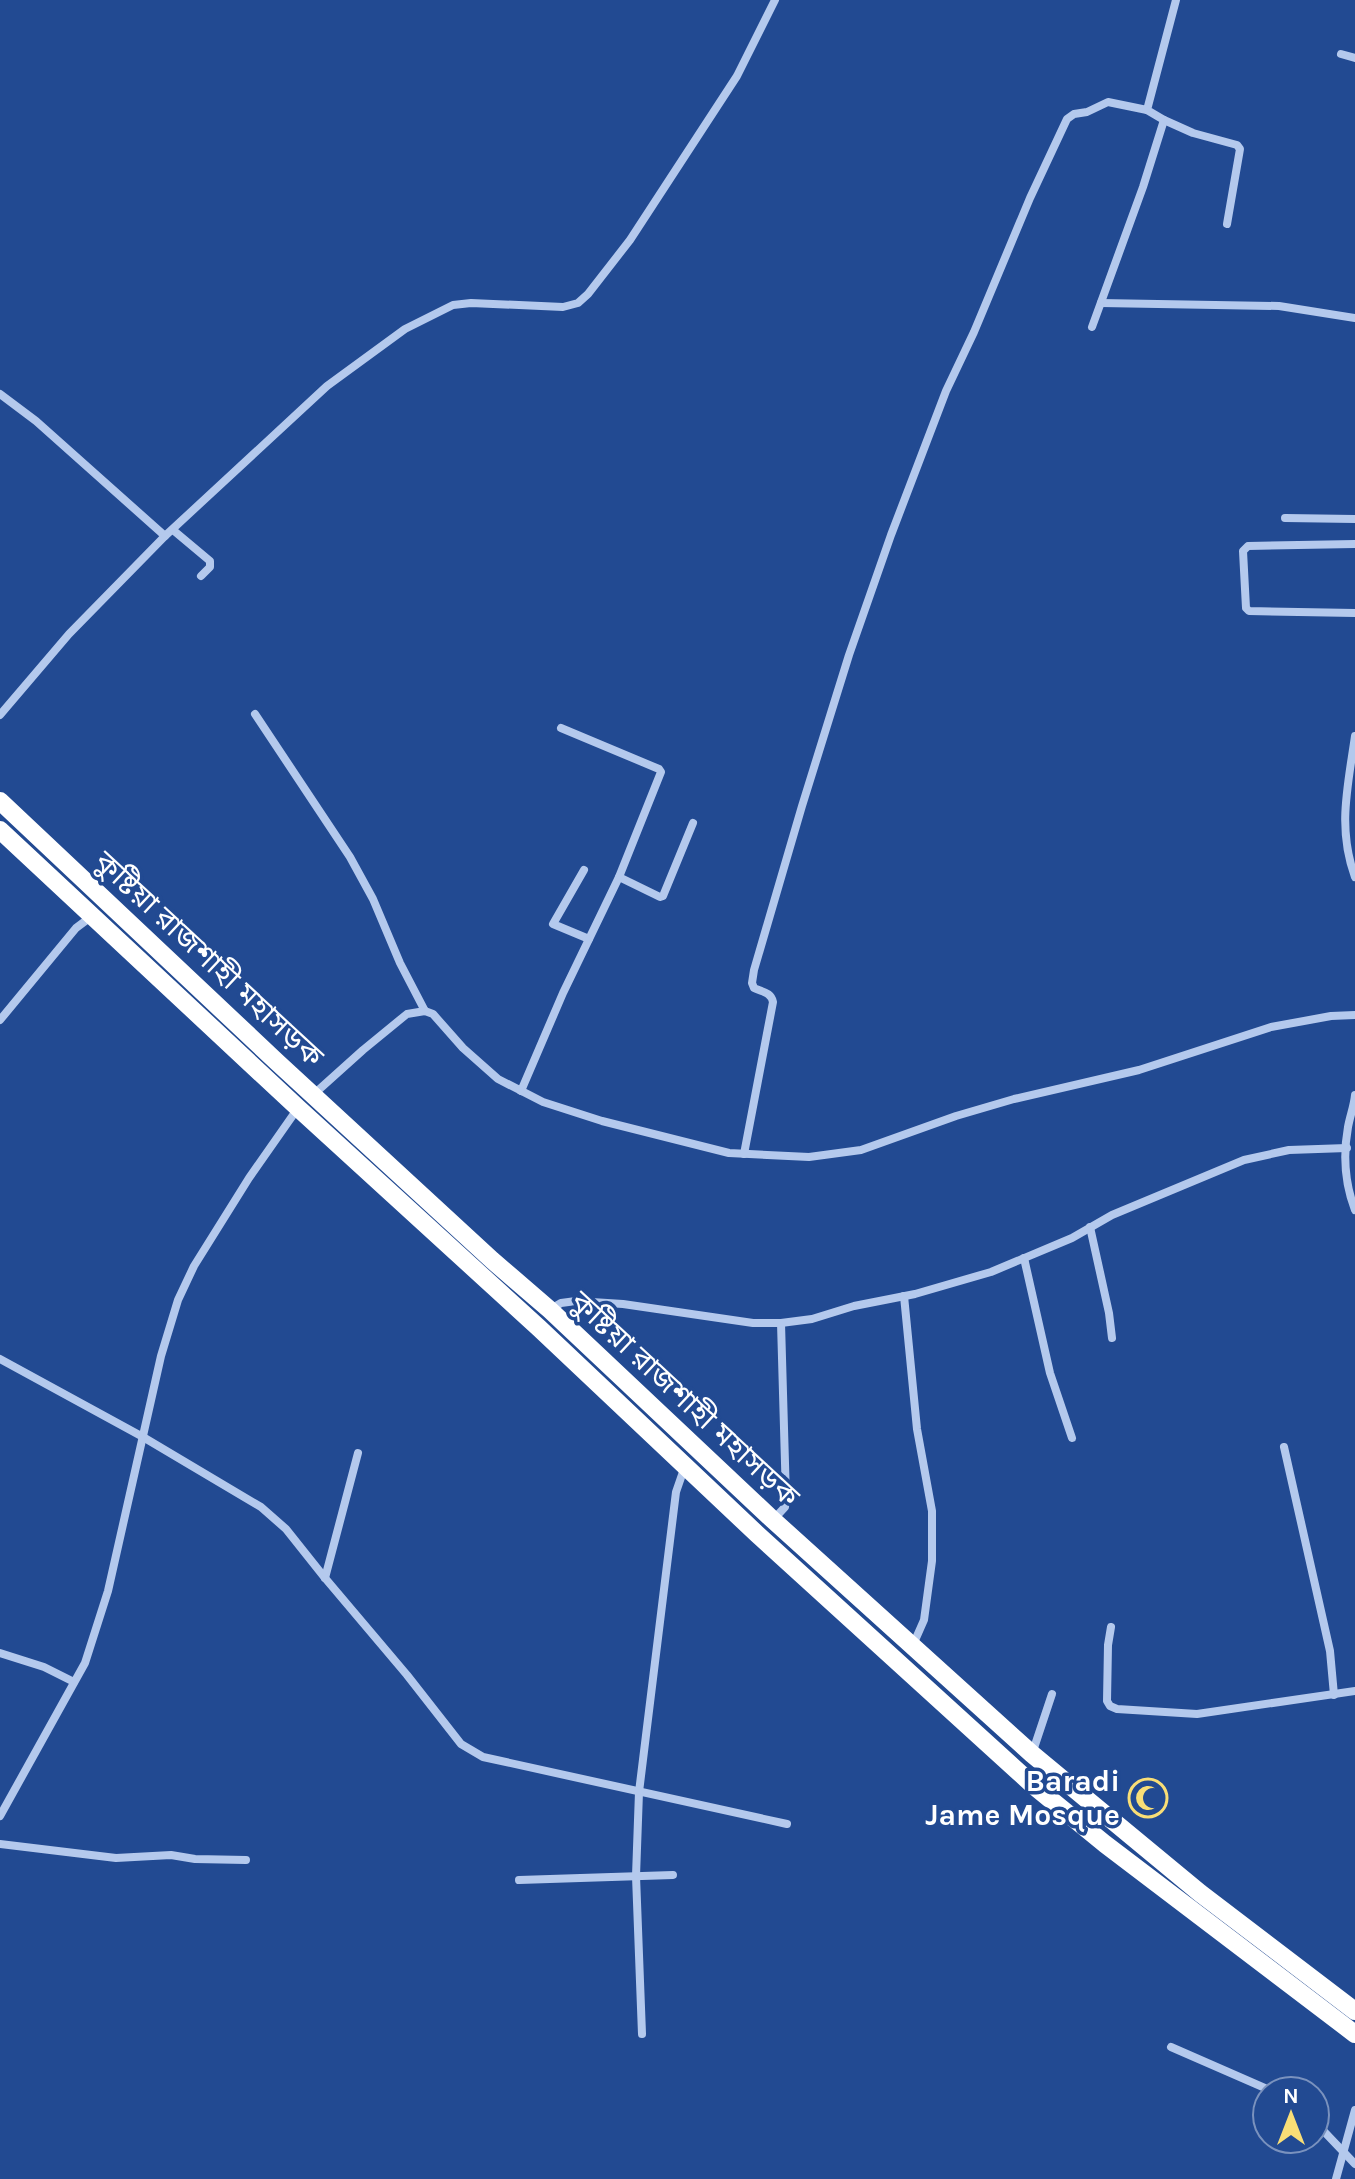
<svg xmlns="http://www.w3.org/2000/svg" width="1355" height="2179" font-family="Karla,'Noto Sans Bengali',sans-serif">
	<rect width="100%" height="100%" fill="#224a92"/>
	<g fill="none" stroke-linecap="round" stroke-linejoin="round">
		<g stroke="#b4c9ed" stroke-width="8">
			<path d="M1341,54l14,4"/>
			<path d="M1164,120l29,13 44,12 3,4 -13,75"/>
			<path d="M1101,303l178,3 76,12"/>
			<path d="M1092,327l51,-140 21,-67 -17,-10 29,-110"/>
			<path d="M0,394l36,27 129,115"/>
			<path d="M1285,518l70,1"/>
			<path d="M173,530l37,31v6l-9,9"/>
			<path d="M1355,544l-107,2 -5,5 3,57 3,3 106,2"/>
			<path d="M255,714l95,143 23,42 27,64 25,48"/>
			<path d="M0,715l69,-81 96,-98 162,-150 78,-57 48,-24 18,-2 92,4 15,-4 10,-9 42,-54 107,-164 38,-76"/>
			<path d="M1355,736c-7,50 -18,92 0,141"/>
			<path d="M584,870l-31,54 36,15"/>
			<path d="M619,877l41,20 3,-1 30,-73"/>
			<path d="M0,1020l76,-92 16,-12"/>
			<path d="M521,1091l42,-98 56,-116 42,-105 -2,-3 -98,-41"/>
			<path d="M314,1094l49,-44 44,-36 18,-3 8,3 30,34 35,31 45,23 59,19 127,32 80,4 52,-7 95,-34 58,-17 125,-29 132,-43 60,-11 24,-1"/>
			<path d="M1355,1095c-1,11 -5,21 -7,32 -5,28 -3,57 7,83"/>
			<path d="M744,1154l29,-152c-2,-10 -11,-10 -19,-14l-2,-5 2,-13 48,-164 47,-151 42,-120 55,-144 28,-59 56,-134 37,-79 7,-5 13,-2 21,-10 39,8"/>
			<path d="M1090,1227l19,86 3,25"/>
			<path d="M1024,1258l26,115 22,65"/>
			<path d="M904,1296l13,133 15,82v50l-8,59 -11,25"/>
			<path d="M551,1309l10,-6 15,-2 47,3 130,19h28l31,-4 42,-13 61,-12 76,-22 81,-34 40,-23 132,-55 45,-10 58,-2"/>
			<path d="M0,1359l143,78 118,70 25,22 39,49 82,97 54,69 22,13 304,67"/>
			<path d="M1284,1447l46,204 4,44"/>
			<path d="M773,1520l12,-13 1,-9 -5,-175"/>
			<path d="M325,1578l33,-125"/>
			<path d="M1111,1627l-3,18 -1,56 3,5 7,3 80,5 158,-23"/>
			<path d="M0,1653l44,14 30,15"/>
			<path d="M1032,1754l20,-60"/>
			<path d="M0,1816l85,-153 23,-72 53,-235 17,-56 16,-34 55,-88 49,-70"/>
			<path d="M0,1844l116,14 55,-3 24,4 51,1"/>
			<path d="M519,1880l154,-5"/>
			<path d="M642,2034l-6,-158 3,-84 37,-300 9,-26"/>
			<path d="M1171,2047l101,44"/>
			<path d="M1315,2122l40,42"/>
			<path d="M1336,2179l19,-69"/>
		</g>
		<g stroke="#fff" stroke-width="18">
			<path d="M0,801l277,261 215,198 58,50 223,210 259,234 168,139 155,118"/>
			<path d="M0,830l298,278 241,220 218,206 277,252 71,58 250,190"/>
		</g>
	</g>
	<defs>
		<g id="mosque-ring" transform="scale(2)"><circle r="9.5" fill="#224a92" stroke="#f9de76" stroke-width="1.5"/><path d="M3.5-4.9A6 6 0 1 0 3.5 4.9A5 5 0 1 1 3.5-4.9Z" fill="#f9de76"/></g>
	</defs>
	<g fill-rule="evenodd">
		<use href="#mosque-ring" x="1148" y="1798"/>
	</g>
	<g text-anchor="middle" stroke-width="7" stroke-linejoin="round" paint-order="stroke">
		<g font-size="30" fill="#fff" stroke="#224a92">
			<text transform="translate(209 959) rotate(43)" y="10">কুষ্টিয়া রাজশাহী মহাসড়ক</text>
			<text transform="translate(685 1399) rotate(43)" y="10">কুষ্টিয়া রাজশাহী মহাসড়ক</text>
		</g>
		<g font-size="30" font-weight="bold" fill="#fff" stroke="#224a92" text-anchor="end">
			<text x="1120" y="1791">Baradi<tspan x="1120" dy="34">Jame Mosque</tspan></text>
		</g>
	</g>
	<g transform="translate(1291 2115)"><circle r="38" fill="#224a92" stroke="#7a92be" stroke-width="2"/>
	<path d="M0-6L14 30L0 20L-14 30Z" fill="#f9de76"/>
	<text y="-12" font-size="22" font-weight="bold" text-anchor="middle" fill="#ffffff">N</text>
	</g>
</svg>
